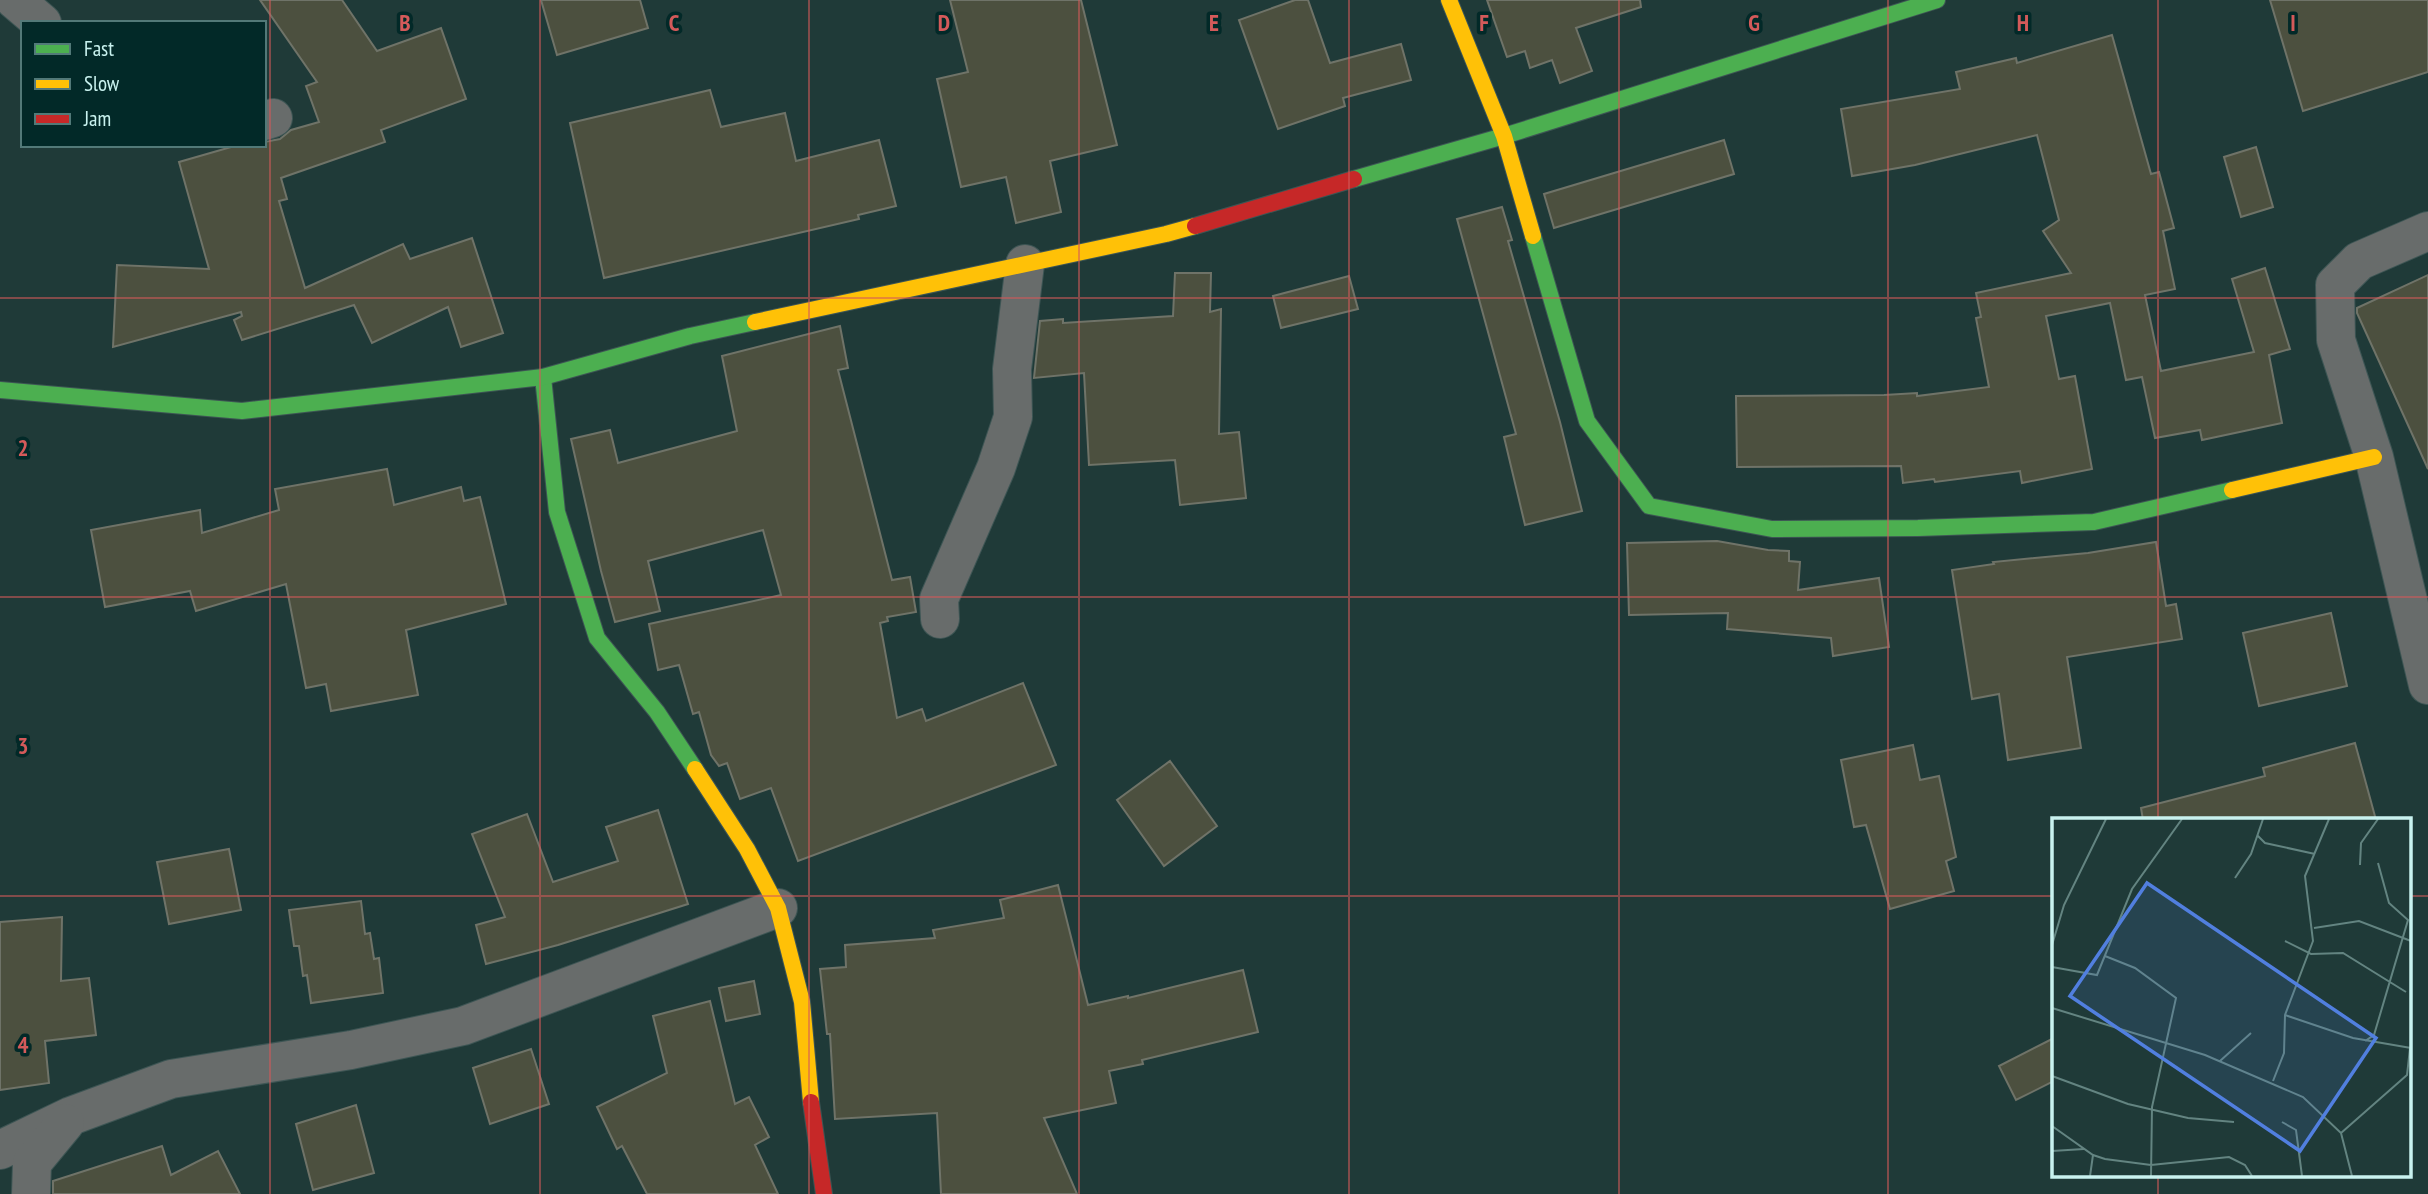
<svg xmlns="http://www.w3.org/2000/svg" width="2428" height="1194" font-family="'PT Sans Narrow',sans-serif">
	<rect width="100%" height="100%" fill="#1f3a38"/>
	<g fill="#4c503f" stroke="#6f7368" stroke-width="2">
		<path d="M260,0h82l35,51 64,-23 25,71 -85,31 4,12 -104,36 6,21 -8,2 26,87 98,-44 7,15 62,-21 31,95 -42,14 -13,-40 -76,36 -18,-38 -112,35 -8,-20 8,-4 -1,-4 -128,35 4,-82 92,4 -30,-107 59,-17h26v-3l16,-3 11,-9 28,-8 -13,-36 11,-4z"/>
		<path d="M541,0h99l8,28 -91,27z"/>
		<path d="M950,0h131l36,145 -67,16 11,51 -45,11 -10,-46 -45,10 -24,-108 31,-7z"/>
		<path d="M1295,0h13l22,63 71,-19 10,36 -68,18 2,8 -67,23 -39,-109z"/>
		<path d="M1487,0h153l1,7 -65,21 16,43 -32,12 -8,-23 -22,8 -5,-17 -18,6z"/>
		<path d="M2270,0h158v72l-125,39z"/>
		<path d="M2112,35l39,139 8,-2 15,56 -11,3 12,58 -30,6 16,76 93,-19 -22,-73 33,-11 25,81 -21,6 13,68 -80,17 -2,-10 -45,8 -13,-61 -16,3 -16,-77 -64,13 13,63 16,-3 17,93 -70,14 -2,-12 -85,11 -1,-3 -31,4 -2,-17 -164,1 -1,-71 148,-1 33,-2v3l72,-9 -13,-69 5,-1 -5,-24 95,-20 -28,-42 16,-11 -22,-85 -122,30 -63,11 -11,-67 119,-20 -4,-17 60,-14 1,5z"/>
		<path d="M710,90l11,37 64,-14 11,48 83,-21 17,66 -38,9 1,4 -255,59 -34,-155z"/>
		<path d="M1724,140l10,34 -180,54 -10,-34z"/>
		<path d="M2256,147l17,60 -32,10 -17,-60z"/>
		<path d="M1502,207l10,33 -4,1 52,181 22,89 -57,14 -21,-88 12,-3 -59,-215z"/>
		<path d="M1175,273h36l-1,39 11,-3 -2,125 20,-2 7,66 -66,7 -5,-45 -86,5 -5,-92 -50,5 6,-57 23,-2v4l110,-7z"/>
		<path d="M2428,275v194l-71,-156v-5z"/>
		<path d="M1349,276l9,33 -77,19 -8,-32z"/>
		<path d="M840,326l8,42 -10,2 54,210 18,-3 6,35 -29,5 1,4 -8,2 17,95 25,-9 4,12 97,-38 33,82 -258,96 -27,-73 -31,11 -13,-36 -8,3 -8,-11 -12,-43 -6,2 -14,-49 -21,5 -9,-46 132,-29 -18,-65 -115,31 12,50 -45,11 -14,-51 -30,-132 39,-9 8,33 119,-32 -15,-75z"/>
		<path d="M387,469l7,36 67,-18 3,14 16,-4 26,107 -100,26 12,65 -87,16 -5,-27 -20,4 -20,-104 -90,27 -6,-20 -85,16 -14,-77 109,-20 2,23 77,-23 -4,-21z"/>
		<path d="M1717,541l51,9 21,1v10l11,1 -2,28 81,-12 10,69 -56,9 -2,-18 -104,-9 1,-16 -99,2 -2,-72z"/>
		<path d="M2156,542l10,64 10,-2 6,35 -115,18 14,91 -73,12 -9,-66 -27,5 -20,-129 42,-6 -1,-2 95,-9z"/>
		<path d="M2331,613l16,73 -88,20 -16,-73z"/>
		<path d="M2355,743l21,77h-233l-2,-12 124,-32 -2,-8z"/>
		<path d="M1913,745l7,35 19,-4 17,81 -10,4 8,30 -64,18 -24,-84 -12,2 -13,-67z"/>
		<path d="M1170,761l47,65 -53,40 -47,-66z"/>
		<path d="M658,810l30,94 -130,41 -72,19 -10,-39 29,-8 -33,-83 55,-20 26,68 65,-21 -12,-34z"/>
		<path d="M229,849l12,61 -72,14 -12,-62z"/>
		<path d="M1058,885l30,120 40,-9v2l115,-28 15,62 -116,28 1,4 -34,7 7,32 -72,15 33,76h-136l-4,-81 -102,6 -5,-85h-3l-7,-65 26,-2 -1,-22 90,-7 -2,-8 71,-12 -4,-18z"/>
		<path d="M361,901l4,33 5,-1 4,26 5,-1 4,35 -72,10 -4,-28 -4,1 -4,-30h-5l-5,-36z"/>
		<path d="M62,917l-1,64 28,-3 7,57 -51,6 4,42 -49,7v-168z"/>
		<path d="M754,981l6,33 -34,7 -7,-33z"/>
		<path d="M710,1001l25,103 14,-7 20,40 -14,8 23,49h-131l-25,-48 -5,3 -20,-42 70,-34 -14,-57z"/>
		<path d="M2054,1038v43l-38,19 -17,-34z"/>
		<path d="M531,1049l18,55 -59,20 -17,-56z"/>
		<path d="M356,1105l18,68 -61,17 -17,-66z"/>
		<path d="M162,1146l9,29 47,-24 22,43h-187v-13z"/>
	</g>
	<g fill="none" stroke-linecap="round" stroke-linejoin="round">
		<g stroke="#3d5554" stroke-width="40">
			<g id="street">
				<path d="M15,0l27,23"/>
				<path d="M264,121l9,-3"/>
				<path d="M2428,231l-69,30 -24,24 1,55 38,117 54,228"/>
				<path d="M940,619l-1,-20 57,-131 17,-51 -1,-48 13,-105"/>
				<path d="M0,1150l71,-34 100,-37 180,-29 112,-24 315,-118"/>
				<path d="M31,1194l1,-31 33,-40"/>
			</g>
		</g>
		<g stroke="#3d5554" stroke-width="18">
			<g id="fast">
				<path d="M1354,179l150,-43 433,-136"/>
				<path d="M1533,236l54,185 62,85 123,23 146,-1 176,-6 138,-32"/>
				<path d="M543,377l14,135 40,126 60,74 38,57"/>
				<path d="M0,390l242,21 301,-34 147,-41 65,-14"/>
			</g>
		</g>
		<g stroke="#3d5554" stroke-width="18">
			<g id="slow">
				<path d="M1449,0l55,136 29,100"/>
				<path d="M755,322l411,-88 29,-8"/>
				<path d="M2232,490l142,-33"/>
				<path d="M695,769l52,80 31,59 24,94 9,100"/>
			</g>
		</g>
		<g stroke="#3d5554" stroke-width="18">
			<g id="jam">
				<path d="M1195,226l159,-47"/>
				<path d="M811,1102l13,92"/>
			</g>
		</g>
		<use href="#street" stroke="#686c6b" stroke-width="38"/>
		<use href="#fast" stroke="#4caf50" stroke-width="16"/>
		<use href="#slow" stroke="#ffc107" stroke-width="16"/>
		<use href="#jam" stroke="#c62828" stroke-width="16"/>
	</g>
	<path fill="none" stroke="#d35a5a" stroke-width="2" stroke-opacity="0.55" d="M270,0v1194M540,0v1194M809,0v1194M1079,0v1194M1349,0v1194M1619,0v1194M1888,0v1194M2158,0v820M0,298h2428M0,597h2428M0,896h2054M2409,896h19M2158,1175v19"/>
	<g transform="translate(2052 818)">
		<rect width="359" height="359" fill="#1f3a38"/>
		<path fill="none" stroke="#638481" stroke-width="2" d="M205,17l8,8 50,11M308,47l1,-22 17,-24M183,60l16,-24 12,-35M262,110l45,-7 52,20M233,123l26,13 32,-1 63,39M0,127l12,-40 42,-86M53,138l30,12 41,30 -24,109 -1,69M0,149l45,8 35,-86 50,-70M0,190l153,47 98,42 38,36 11,43M233,197l68,23 58,10M313,223l9,-6 34,-115 -19,-17 -11,-40M168,243l31,-28M0,258l76,28 60,14 46,4M221,263l11,-28 1,-38 28,-74 -8,-65 24,-57M230,304l14,8 6,46M0,308l41,29 12,4 46,6 78,-8 16,8 7,11M289,315l66,-58 3,-27M0,333l32,-2M38,358l3,-21"/>
		<path fill="#517fdf" fill-opacity="0.15" stroke="#517fdf" stroke-width="3.5" d="M95,65l229,155 -76,113 -230,-155z"/>
		<rect width="359" height="359" fill="none" stroke="#c9f2ef" stroke-width="3.5"/>
	</g>
	<g font-size="23" text-anchor="middle" font-weight="bold" fill="#d35a5a" stroke="#022928" stroke-width="7" stroke-linejoin="round" paint-order="stroke">
		<text x="405" y="31">B</text>
		<text x="674" y="31">C</text>
		<text x="944" y="31">D</text>
		<text x="1214" y="31">E</text>
		<text x="1484" y="31">F</text>
		<text x="1754" y="31">G</text>
		<text x="2023" y="31">H</text>
		<text x="2293" y="31">I</text>
		<text x="23" y="456">2</text>
		<text x="23" y="754">3</text>
		<text x="23" y="1053">4</text>
	</g>
	<rect x="21" y="21" width="245" height="126" fill="#022928" stroke="#527978" stroke-width="2"/>
	<rect x="35" y="44" width="35" height="10" fill="#4caf50" stroke="#527978" stroke-width="2"/>
	<text x="84" y="56" font-size="21" fill="#c9f2ef">Fast</text>
	<rect x="35" y="79" width="35" height="10" fill="#ffc107" stroke="#527978" stroke-width="2"/>
	<text x="84" y="91" font-size="21" fill="#c9f2ef">Slow</text>
	<rect x="35" y="114" width="35" height="10" fill="#c62828" stroke="#527978" stroke-width="2"/>
	<text x="84" y="126" font-size="21" fill="#c9f2ef">Jam</text>
</svg>
